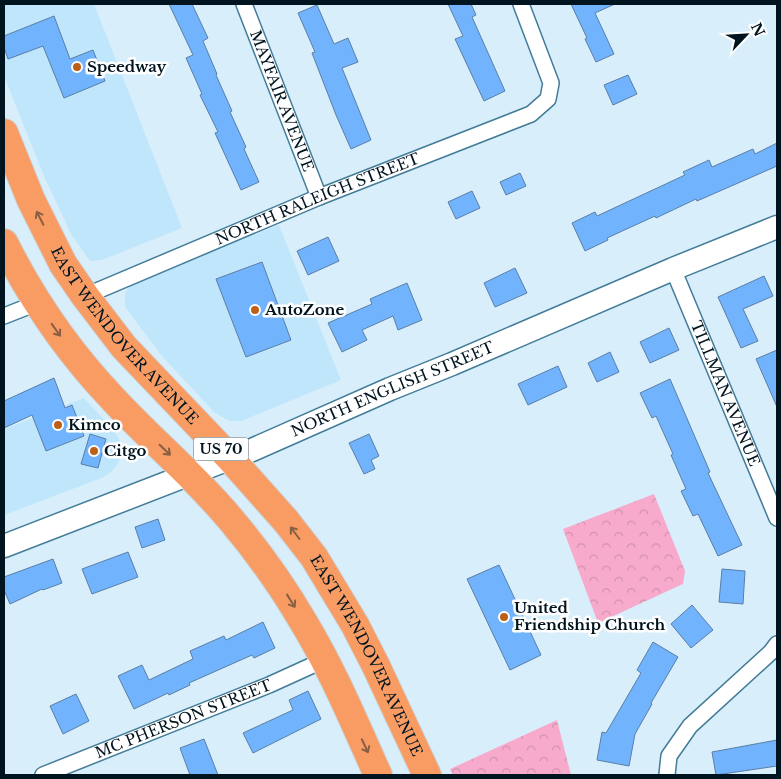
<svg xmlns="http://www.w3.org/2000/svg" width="781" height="779" font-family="'Libre Baskerville',serif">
	<defs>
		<pattern id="forest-crowns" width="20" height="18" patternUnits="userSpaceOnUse" patternTransform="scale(1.25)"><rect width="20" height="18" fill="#f7aacc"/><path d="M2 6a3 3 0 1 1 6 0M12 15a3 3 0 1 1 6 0" fill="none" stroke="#d291af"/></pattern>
	</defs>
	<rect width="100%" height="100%" fill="#d8effb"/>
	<g fill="#bfe6fb">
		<path d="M4,4h90l88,224 -80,32 -12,1 -19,-27 -27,-58 -40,-100z"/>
		<path d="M279,225l62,155 -100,41h-11l-15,-8 -54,-58 -36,-48v-14l6,-9z"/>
		<path d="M84,398l31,34 6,11 1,9 -4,11 -6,8 -8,6 -100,38v-86z"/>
	</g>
	<g fill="url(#forest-crowns)">
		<path d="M654,494l31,77 -2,13 -85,39 -35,-94z"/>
		<path d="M557,720l14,55h-118l-3,-6z"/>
	</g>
	<g fill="#71b4fd" stroke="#5a7ea6">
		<path d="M169,4h23l16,34 -5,3 14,33 -1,1 16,36 -2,1 16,35 -2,2 15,33 -18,8 -26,-57 3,-1 -18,-37 2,-1 -16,-36 7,-3z"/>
		<path d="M448,4h23l5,11 -4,2 33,74 -21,10 -29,-62 8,-3z"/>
		<path d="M571,4h44l-20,9 19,41 -18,8 -11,-23 2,-1z"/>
		<path d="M317,5l17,39 14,-6 10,24 -16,6 29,72 -20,9 -15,-34 -24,-62 3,-1 -17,-39z"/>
		<path d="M54,16l16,43 23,-9 12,31 -41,17 -21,-52 -35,13 -4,-12v-11z"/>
		<path d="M628,75l9,19 -24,11 -9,-20z"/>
		<path d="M777,143v23l-80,35 -1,-2 -40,19 -1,-2 -48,22 1,2 -23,11 -13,-28 23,-11 2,4 88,-41 -2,-3 26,-12 3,7 41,-18 2,5z"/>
		<path d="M520,173l6,13 -20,9 -6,-13z"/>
		<path d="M472,191l8,17 -24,11 -8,-17z"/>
		<path d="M328,237l11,24 -31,14 -11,-24z"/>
		<path d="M262,262l29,78 -45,17 -30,-78z"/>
		<path d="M515,268l12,25 -32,14 -11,-24z"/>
		<path d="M764,276l9,20 -30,13 15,32 -17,7 -23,-51z"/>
		<path d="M407,283l15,37 -24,10 -5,-14 -31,14 5,10 -25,12 -14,-29 44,-19 -2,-5z"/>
		<path d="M669,328l10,22 -29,13 -10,-21z"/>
		<path d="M777,350v57l-21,-48z"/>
		<path d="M610,352l9,20 -22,10 -9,-19z"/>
		<path d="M558,366l9,21 -39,18 -10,-21z"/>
		<path d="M54,378l11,30 7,-3 12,31 -38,15 -14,-36 -28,13v-27z"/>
		<path d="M670,379l40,93 -2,1 34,72 -24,11 -20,-42 -5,2 -12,-25 5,-2 -15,-34 2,-1 -17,-38 -4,2 -12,-25z"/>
		<path d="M90,434l16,5 -8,29 -17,-4z"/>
		<path d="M369,434l10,22 -8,4 4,9 -11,5 -15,-31z"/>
		<path d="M158,519l7,21 -23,8 -7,-21z"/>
		<path d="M128,552l10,25 -46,17 -10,-25z"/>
		<path d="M53,559l9,24 -19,7 -1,-1 -32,15 -6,-14v-13z"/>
		<path d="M499,565l42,90 -31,15 -43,-91z"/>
		<path d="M722,569l23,2 -2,33 -24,-2z"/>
		<path d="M692,605l21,25 -22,18 -20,-24z"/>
		<path d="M263,622l12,26 -21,10 -2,-3 -63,28 1,2 -21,10 -1,-2 -34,16 -16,-33 24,-11 7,15 44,-21 -3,-8 34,-15 2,4z"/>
		<path d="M653,642l25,15 -27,46 1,1 -17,30 -6,32 -32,-6 5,-28 4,1 35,-60 -4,-3z"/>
		<path d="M308,691l13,28 -68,34 -10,-20 50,-23 -4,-10z"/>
		<path d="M76,694l13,27 -26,13 -13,-28z"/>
		<path d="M204,739l14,36h-28l-10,-27z"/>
		<path d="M777,740v26l-61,9 -4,-23z"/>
	</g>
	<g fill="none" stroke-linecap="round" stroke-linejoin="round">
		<g stroke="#437c98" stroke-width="18">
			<g id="street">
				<path id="s1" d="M244,4l75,193"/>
				<path id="s2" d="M673,269l104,249"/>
				<path id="s3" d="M85,296l234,-99 212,-83 17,-15 3,-16 -30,-79"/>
				<path d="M4,316l33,-13"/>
				<path id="s4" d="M43,775l226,-90 55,-25"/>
				<path d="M667,775l2,-19 21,-30 81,-74 6,-8"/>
			</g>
		</g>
		<g stroke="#437c98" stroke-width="25">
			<g id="secondary">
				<path id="s5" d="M4,546l248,-96 138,-61 62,-25 221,-95 104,-42"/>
			</g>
		</g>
		<g stroke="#ccd0d2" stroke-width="30">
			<g id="highway">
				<path id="s6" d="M4,133l27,67 32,64 22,32 39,51 106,111 56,63 28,36 41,68 21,41 51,109"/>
				<path d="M4,243c29,58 65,110 110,157 38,41 82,77 118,121 27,32 51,66 72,102 29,48 51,101 74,152"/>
			</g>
		</g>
		<use href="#street" stroke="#fff" stroke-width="15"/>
		<use href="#secondary" stroke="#fff" stroke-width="22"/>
		<use href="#highway" stroke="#f99c63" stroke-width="28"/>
	</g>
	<defs><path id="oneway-shaft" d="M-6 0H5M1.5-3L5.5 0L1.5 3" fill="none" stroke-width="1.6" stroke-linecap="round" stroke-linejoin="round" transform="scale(1.25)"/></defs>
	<g stroke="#895f44">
		<use href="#oneway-shaft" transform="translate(40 218) rotate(-117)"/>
		<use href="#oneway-shaft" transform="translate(56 330) rotate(55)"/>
		<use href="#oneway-shaft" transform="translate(165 450) rotate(44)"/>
		<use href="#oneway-shaft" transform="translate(295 533) rotate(-127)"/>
		<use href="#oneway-shaft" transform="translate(291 601) rotate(58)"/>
		<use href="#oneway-shaft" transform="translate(365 746) rotate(65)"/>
	</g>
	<g fill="#be5f17" stroke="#fff" stroke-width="2">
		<circle cx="77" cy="67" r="5"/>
		<circle cx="255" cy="310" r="5"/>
		<circle cx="58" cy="425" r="5"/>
		<circle cx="94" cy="451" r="5"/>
		<circle cx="504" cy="617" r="5"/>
	</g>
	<g text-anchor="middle" stroke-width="5" stroke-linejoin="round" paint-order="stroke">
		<rect fill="#fff" stroke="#4c5a62" stroke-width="1" x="193.5" y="437.5" width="55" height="23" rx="4"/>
		<g font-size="14" font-weight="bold" fill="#00141f">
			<text x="221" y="454">US 70</text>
		</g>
		<g font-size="15" font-weight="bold" fill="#00141f" stroke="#fff" text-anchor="start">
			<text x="87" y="72">Speedway</text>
			<text x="265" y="315">AutoZone</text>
			<text x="68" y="430">Kimco</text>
			<text x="104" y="456">Citgo</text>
			<text x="514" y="613">United<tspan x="514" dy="17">Friendship Church</tspan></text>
		</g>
		<g font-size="15" fill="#00141f" stroke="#fff">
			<text dy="5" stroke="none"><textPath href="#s1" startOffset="104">MAYFAIR AVENUE</textPath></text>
			<text dy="5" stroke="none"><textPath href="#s3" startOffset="252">NORTH RALEIGH STREET</textPath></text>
			<text dy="5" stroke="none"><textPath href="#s6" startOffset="238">EAST WENDOVER AVENUE</textPath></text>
			<text dy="5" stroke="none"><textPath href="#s5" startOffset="419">NORTH ENGLISH STREET</textPath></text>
			<text dy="5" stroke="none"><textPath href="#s2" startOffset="135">TILLMAN AVENUE</textPath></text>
			<text dy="5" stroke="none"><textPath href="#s6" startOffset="642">EAST WENDOVER AVENUE</textPath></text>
			<text dy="5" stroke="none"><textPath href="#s4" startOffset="151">MC PHERSON STREET</textPath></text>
		</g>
	</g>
	<rect width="781" height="779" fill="none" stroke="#00141f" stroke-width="10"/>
	<g transform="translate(746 35) rotate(65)" stroke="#ffffff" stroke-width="4" paint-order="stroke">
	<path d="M0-4L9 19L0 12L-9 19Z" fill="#00141f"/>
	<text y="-8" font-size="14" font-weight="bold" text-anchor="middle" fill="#00141f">N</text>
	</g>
</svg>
